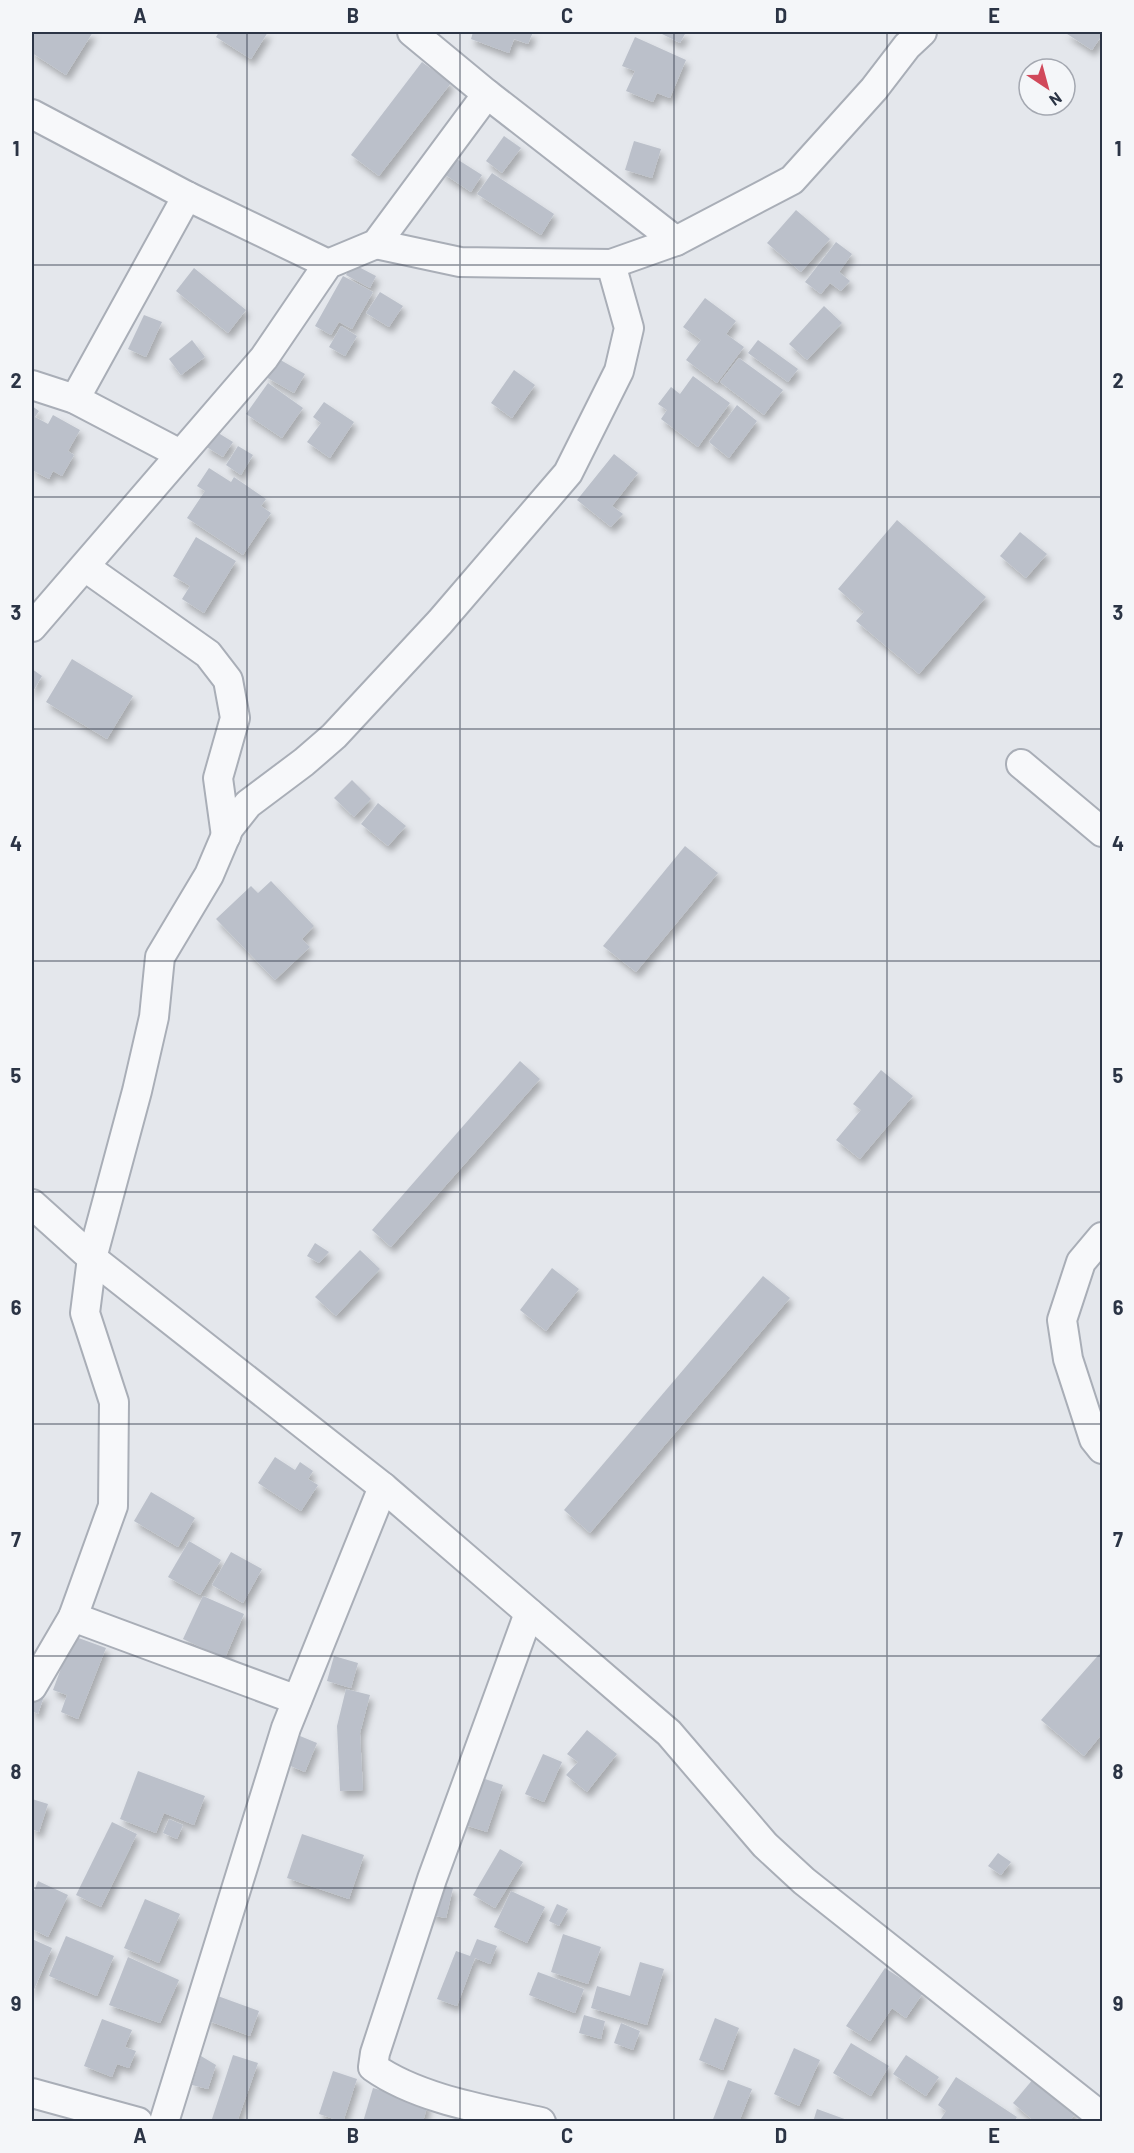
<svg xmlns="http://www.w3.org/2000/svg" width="1134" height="2153" font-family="Barlow,sans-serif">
	<defs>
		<filter id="shadow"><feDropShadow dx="3.5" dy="6" stdDeviation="3" flood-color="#0004"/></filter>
	</defs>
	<rect width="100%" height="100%" fill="#e4e7ec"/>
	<g fill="#bbc0ca" filter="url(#shadow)">
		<path d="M33,32h60l-27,43 -34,-22z"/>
		<path d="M219,32h49l-17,27 -35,-22z"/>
		<path d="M473,32h60l-5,12 -14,-5 -5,14 -38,-14z"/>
		<path d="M658,32h28l-6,11z"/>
		<path d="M1064,32h38v3l-10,15z"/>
		<path d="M635,37l51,23 -16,38 -13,-5 -4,9 -27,-11 9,-20 -13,-5z"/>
		<path d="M422,62l29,21 -72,93 -28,-21z"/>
		<path d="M504,136l17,12 -19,25 -16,-12z"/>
		<path d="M634,141l27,8 -9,29 -27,-8z"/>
		<path d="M452,156l30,19 -11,17 -30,-20z"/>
		<path d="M492,173l62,41 -13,21 -64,-41z"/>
		<path d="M796,210l34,29 -29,33 -34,-29z"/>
		<path d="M836,242l16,12 -13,18 11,9 -9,10 -11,-8 -9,11 -16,-12z"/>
		<path d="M353,264l23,12 -6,12 -24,-13z"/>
		<path d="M194,268l52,42 -18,23 -52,-42z"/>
		<path d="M343,276l30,16 -21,37 -13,-7 -8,13 -16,-9z"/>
		<path d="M380,292l23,14 -14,21 -23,-14z"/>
		<path d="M705,298l31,23 -10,13 18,13 -27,36 -31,-23 15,-20 -18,-13z"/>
		<path d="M824,306l18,17 -35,37 -18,-16z"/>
		<path d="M144,315l18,7 -16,35 -18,-8z"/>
		<path d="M341,326l16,10 -12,20 -16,-9z"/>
		<path d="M192,340l13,17 -24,18 -12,-16z"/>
		<path d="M758,340l40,29 -10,13 -40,-29z"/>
		<path d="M277,358l28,16 -11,19 -28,-16z"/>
		<path d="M739,358l44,32 -19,25 -44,-33z"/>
		<path d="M514,370l21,15 -23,33 -21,-15z"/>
		<path d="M693,376l37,27 -32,44 -37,-28 6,-9 -9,-6 13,-17 9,7z"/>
		<path d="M268,383l35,25 -21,30 -36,-24z"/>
		<path d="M324,402l30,20 -24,36 -23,-16 14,-19 -8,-6z"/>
		<path d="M737,405l20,16 -28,37 -20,-16z"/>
		<path d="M32,406l7,5 -4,6 13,7 5,-9 27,15 -12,21 6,4 -12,21 -9,-5 -4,8 -17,-9z"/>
		<path d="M215,431l18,11 -10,15 -18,-11z"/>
		<path d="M238,446l15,9 -12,20 -15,-10z"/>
		<path d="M614,454l24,19 -26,33 11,8 -12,13 -34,-27z"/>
		<path d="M209,468l22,14 3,-5 32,22 -5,7 10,7 -28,42 -56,-37 18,-27 -8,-5z"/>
		<path d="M897,520l89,77 -67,77 -63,-53 8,-9 -26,-23z"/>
		<path d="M1020,532l27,22 -21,24 -26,-22z"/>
		<path d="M196,537l40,24 -32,52 -22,-14 8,-13 -17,-10z"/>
		<path d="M72,659l61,37 -26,43 -61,-37z"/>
		<path d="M32,669l10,7 -10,17z"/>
		<path d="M352,780l19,19 -17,18 -20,-19z"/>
		<path d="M378,803l28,23 -18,20 -27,-22z"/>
		<path d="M685,846l33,27 -82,99 -33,-26z"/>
		<path d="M271,881l43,45 -12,13 8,8 -35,33 -59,-61 35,-33 7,7z"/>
		<path d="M520,1061l20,18 -149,168 -19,-17z"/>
		<path d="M881,1070l32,26 -53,63 -24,-19 25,-30 -8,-6z"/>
		<path d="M315,1243l14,9 -10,11 -12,-7z"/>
		<path d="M360,1250l20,19 -44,47 -21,-19z"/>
		<path d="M552,1268l27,21 -33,42 -26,-21z"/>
		<path d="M763,1276l27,22 -200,235 -26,-23z"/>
		<path d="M275,1457l20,13 5,-8 13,9 -5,8 10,6 -17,26 -43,-28z"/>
		<path d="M151,1492l44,26 -17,29 -44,-26z"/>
		<path d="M189,1541l32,19 -21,35 -32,-18z"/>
		<path d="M231,1552l31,17 -19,34 -31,-18z"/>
		<path d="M203,1596l41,18 -19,44 -42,-19z"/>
		<path d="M73,1636l33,12 -28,71 -17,-7 6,-17 -14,-5z"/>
		<path d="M1102,1651v83l-18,22 -43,-36z"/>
		<path d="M334,1656l24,7 -7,25 -24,-7z"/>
		<path d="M346,1689l24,6 -10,38 3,57 -23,1 -3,-65z"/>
		<path d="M45,1693l-7,21 -6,-3v-14z"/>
		<path d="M587,1730l30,24 -30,38 -21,-17 12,-13 -11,-8z"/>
		<path d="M300,1736l17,7 -12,29 -17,-7z"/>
		<path d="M543,1754l19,8 -18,40 -19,-8z"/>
		<path d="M138,1771l67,25 -11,29 -30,-12 -8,20 -36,-14z"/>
		<path d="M479,1777l24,8 -16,47 -25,-8z"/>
		<path d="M32,1799l16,5 -9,28 -7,-3z"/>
		<path d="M169,1819l14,6 -6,14 -14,-6z"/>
		<path d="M112,1822l25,12 -36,73 -25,-12z"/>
		<path d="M302,1834l62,21 -15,44 -62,-21z"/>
		<path d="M500,1849l23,13 -28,46 -22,-13z"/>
		<path d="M998,1853l13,9 -10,13 -13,-9z"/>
		<path d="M38,1881l30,14 -20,42 -16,-8v-33z"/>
		<path d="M437,1884l16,4 -7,30 -16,-3z"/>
		<path d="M511,1891l34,16 -18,36 -33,-16z"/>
		<path d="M145,1899l35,15 -21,49 -35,-15z"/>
		<path d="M557,1904l11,5 -9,17 -10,-5z"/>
		<path d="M563,1934l38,13 -13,37 -37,-12z"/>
		<path d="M66,1936l48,20 -17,40 -48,-20z"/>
		<path d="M32,1939l20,9 -20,46z"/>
		<path d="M477,1939l20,7 -7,18 -15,-6 -18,48 -20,-7 19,-48 14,5z"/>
		<path d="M128,1957l51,23 -19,43 -51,-18z"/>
		<path d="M640,1962l24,7 -17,56 -56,-17 6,-22 33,10z"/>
		<path d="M885,1968l38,25 -17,25 -14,-10 -22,33 -24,-15z"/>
		<path d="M538,1972l46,17 -9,24 -46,-18z"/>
		<path d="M215,1995l44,16 -9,25 -44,-16z"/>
		<path d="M584,2015l21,6 -4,18 -22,-6z"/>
		<path d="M715,2018l24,10 -16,42 -24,-10z"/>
		<path d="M102,2019l30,11 -7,17 11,4 -7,17 -12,-4 -5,13 -28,-11z"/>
		<path d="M621,2023l19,8 -7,19 -19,-7z"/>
		<path d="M851,2043l38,23 -18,30 -38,-23z"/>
		<path d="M794,2048l26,12 -21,46 -25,-12z"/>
		<path d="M233,2055l25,8 -21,59h-26z"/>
		<path d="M906,2055l33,22 -13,19 -33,-22z"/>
		<path d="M201,2056l15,9 -8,24 -16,-4z"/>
		<path d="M333,2071l24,8 -14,43 -24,-8z"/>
		<path d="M956,2077l61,40 -3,5h-75l7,-11 -8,-6z"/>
		<path d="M1034,2078l42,35 -7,9h-34l-22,-19z"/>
		<path d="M728,2080l24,9 -13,33h-27z"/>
		<path d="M373,2088l55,15 -5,19h-60z"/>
		<path d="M817,2109l33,12v1h-37z"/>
	</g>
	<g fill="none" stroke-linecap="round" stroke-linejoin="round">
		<g stroke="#a9aeb7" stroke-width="32">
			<g id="minor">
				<path d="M487,94l189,147"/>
				<path d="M32,114l155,82 141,68"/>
				<path d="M376,244l84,18 151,2 65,-23 116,-61 82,-91 33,-43 15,-14"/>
				<path d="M32,385l43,14 105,55"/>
				<path d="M75,399l112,-203"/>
				<path d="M85,567l123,87 20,26 7,38 -17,60 8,58"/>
				<path d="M32,627l232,-269 64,-94 48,-20 111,-150 -75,-62"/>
				<path d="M1021,764l81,68"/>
				<path d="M32,1204l60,54 291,229 286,246 96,112 39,36 298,236"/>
				<path d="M1102,1237l-21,25 -19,58 6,39 26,80 8,10"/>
				<path d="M529,1613l-97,266 -57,174 -2,14c45,32 114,43 168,55"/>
				<path d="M73,1617l224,83"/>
				<path d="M32,1687l41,-70 40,-111 1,-104 -29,-89 7,-55 45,-167 17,-74 6,-60 49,-82 20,-47 19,-24 56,-42 30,-26 106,-114 128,-149 51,-102 10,-43 -18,-64"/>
				<path d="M32,2093l106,29"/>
				<path d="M164,2122l122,-394 97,-241"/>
			</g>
		</g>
		<use href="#minor" stroke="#f7f8fa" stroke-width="28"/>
	</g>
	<path fill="none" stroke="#2b3445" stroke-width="1.5" stroke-opacity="0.55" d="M247,32v2090M460,32v2090M674,32v2090M887,32v2090M32,265h1070M32,497h1070M32,729h1070M32,961h1070M32,1192h1070M32,1424h1070M32,1656h1070M32,1888h1070"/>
	<rect width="1134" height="2153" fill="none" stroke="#f4f6f9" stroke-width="66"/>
	<g transform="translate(1047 87) rotate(144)"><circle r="28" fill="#f4f6f9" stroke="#a4a8b1" stroke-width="1.5"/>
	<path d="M0-4.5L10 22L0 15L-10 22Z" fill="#d1495b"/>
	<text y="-9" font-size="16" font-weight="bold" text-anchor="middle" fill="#2b3445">N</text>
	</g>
	<rect x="33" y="33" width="1068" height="2087" fill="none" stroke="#2b3445" stroke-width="2"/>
	<g font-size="20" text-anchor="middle" font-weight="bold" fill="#2b3445">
		<text x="140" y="23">A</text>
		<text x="353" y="23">B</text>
		<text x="567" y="23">C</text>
		<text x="781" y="23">D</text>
		<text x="994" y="23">E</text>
		<text x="16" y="156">1</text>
		<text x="1118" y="156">1</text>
		<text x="16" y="388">2</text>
		<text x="1118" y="388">2</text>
		<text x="16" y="620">3</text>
		<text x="1118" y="620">3</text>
		<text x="16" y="851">4</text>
		<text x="1118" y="851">4</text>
		<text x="16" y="1083">5</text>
		<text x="1118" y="1083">5</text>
		<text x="16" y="1315">6</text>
		<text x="1118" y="1315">6</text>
		<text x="16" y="1547">7</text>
		<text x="1118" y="1547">7</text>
		<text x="16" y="1779">8</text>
		<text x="1118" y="1779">8</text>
		<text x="16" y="2011">9</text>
		<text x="1118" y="2011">9</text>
		<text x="140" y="2143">A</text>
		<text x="353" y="2143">B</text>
		<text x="567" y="2143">C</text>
		<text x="781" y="2143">D</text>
		<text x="994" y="2143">E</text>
	</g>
</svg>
